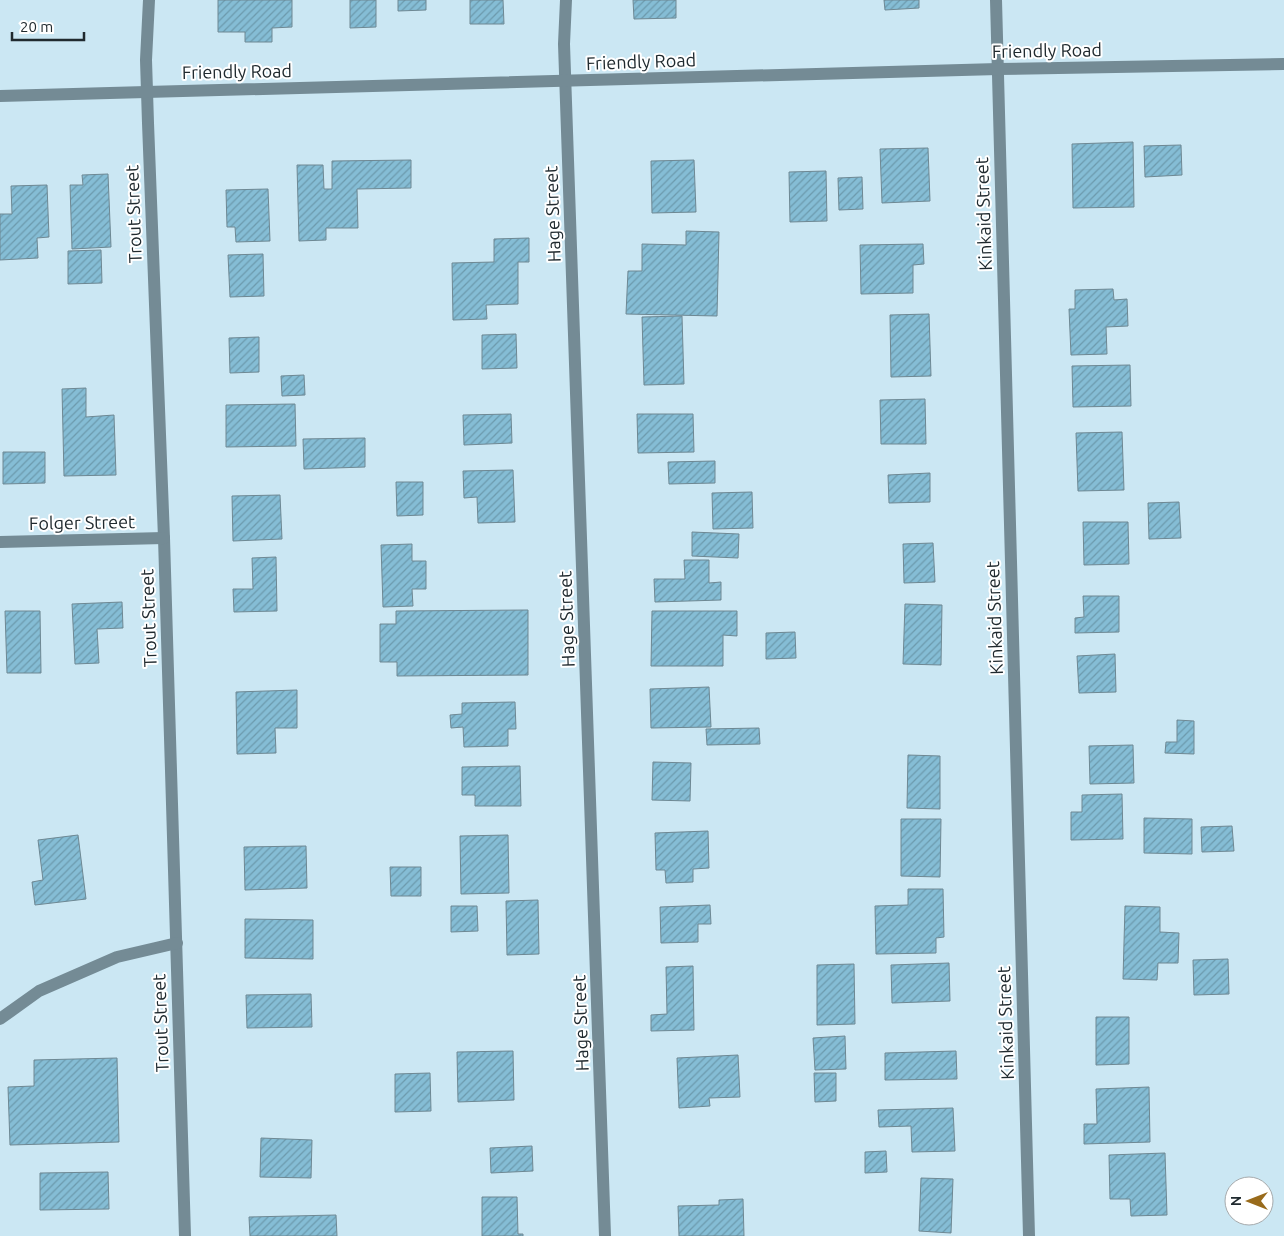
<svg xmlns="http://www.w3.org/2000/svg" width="1284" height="1236" font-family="Ubuntu,sans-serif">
	<defs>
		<pattern id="building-hatch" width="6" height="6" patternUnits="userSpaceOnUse" patternTransform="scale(1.25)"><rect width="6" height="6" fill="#85bdd5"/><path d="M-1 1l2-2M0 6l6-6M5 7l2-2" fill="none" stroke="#6c9aad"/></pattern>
	</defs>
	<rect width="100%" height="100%" fill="#cbe7f3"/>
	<g fill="url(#building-hatch)" stroke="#6e8893">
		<path d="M218,0h74v27l-20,1v14h-27v-10h-27z"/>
		<path d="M350,0h26v27l-26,1z"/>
		<path d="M398,0h28v10l-28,1z"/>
		<path d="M470,0h33l1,24h-34z"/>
		<path d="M633,0h43v18l-42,1z"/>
		<path d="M884,0h35v8l-34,2z"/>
		<path d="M1133,142l1,65 -61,1 -1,-64z"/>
		<path d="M1181,145l1,30 -37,2 -1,-31z"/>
		<path d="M928,148l2,53 -48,2 -2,-54z"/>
		<path d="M411,160v28l-54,1 1,39h-32v12l-27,1 -2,-76h26l1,24h8v-28z"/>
		<path d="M694,160l2,52 -44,1 -1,-52z"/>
		<path d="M826,171l1,50 -37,1 -1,-50z"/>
		<path d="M108,174l3,73 -39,2 -2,-64h13l-1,-10z"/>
		<path d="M862,177l1,32 -24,1 -1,-32z"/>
		<path d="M47,185l2,52 -12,1 1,20 -38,2v-46h12l-1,-28z"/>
		<path d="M268,189l2,52 -34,1 -1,-15h-8l-1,-37z"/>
		<path d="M686,231l33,1 -2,84 -91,-2 2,-43h14v-27l44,1z"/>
		<path d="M529,238v24h-11v42l-32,1 1,14 -34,1 -1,-57 42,-1v-23z"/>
		<path d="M923,244l1,20 -11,1v28l-52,1 -1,-49z"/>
		<path d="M101,250l1,33 -34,1v-33z"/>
		<path d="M263,254l1,42 -34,1 -2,-42z"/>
		<path d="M1113,289l1,11 13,-1 1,27 -22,1 1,27 -36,1 -2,-46h6v-19z"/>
		<path d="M929,314l2,62 -40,1 -1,-62z"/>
		<path d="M682,316l2,68 -40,1 -2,-68z"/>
		<path d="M516,334l1,34 -35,1v-34z"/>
		<path d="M259,337v35l-29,1 -1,-35z"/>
		<path d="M1130,365l1,41 -58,1 -1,-41z"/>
		<path d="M304,375l1,20 -23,1 -1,-20z"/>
		<path d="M86,388v29l28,-2 2,60 -52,1 -2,-87z"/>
		<path d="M925,399l1,45h-45l-1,-44z"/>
		<path d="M295,404l1,42 -70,1v-42z"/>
		<path d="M511,414l1,29 -48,2 -1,-30z"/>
		<path d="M637,414h56l1,38 -56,1z"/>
		<path d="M1122,432l2,58 -46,1 -2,-58z"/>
		<path d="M365,438v29l-61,2 -1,-30z"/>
		<path d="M3,452h42v31l-42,1z"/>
		<path d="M715,461v22l-46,1 -1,-22z"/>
		<path d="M513,470l2,52 -37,1 -1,-26 -13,1 -1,-27z"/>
		<path d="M930,473v29l-41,1 -1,-28z"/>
		<path d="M396,482h27v33l-26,1z"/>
		<path d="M752,492l1,36 -40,1 -1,-36z"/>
		<path d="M280,495l2,44 -49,2 -1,-45z"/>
		<path d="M1179,502l2,36 -32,1 -1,-36z"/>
		<path d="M1083,522h45l1,42 -45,1z"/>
		<path d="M692,532l47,2 -1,24 -46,-2z"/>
		<path d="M933,543l2,39 -31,1 -1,-39z"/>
		<path d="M412,544v17h14v28h-14l1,17 -30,1 -2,-62z"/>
		<path d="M276,557l1,54 -43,1 -1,-23h20l-1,-31z"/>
		<path d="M684,560h25v23l12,-1v18l-66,2 -1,-23h31z"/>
		<path d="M1083,596h36v36l-44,1v-15l9,-1z"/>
		<path d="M122,602l1,26 -26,1 2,34 -24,1 -3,-60z"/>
		<path d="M905,604l37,1 -1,60 -38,-1z"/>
		<path d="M528,610v65l-131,1v-14h-17v-38h16v-13z"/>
		<path d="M5,611h35l1,62h-34z"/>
		<path d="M652,611h85v25l-14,-1v31h-72z"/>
		<path d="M795,632l1,26 -30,1v-26z"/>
		<path d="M1115,654l1,38 -37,1 -2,-37z"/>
		<path d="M709,687l2,40 -60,1 -1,-39z"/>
		<path d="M297,690v38h-22l1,25 -39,1 -1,-62z"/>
		<path d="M515,702l1,27h-8v17l-44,1 -1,-20 -12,1 -1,-13 12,-1v-11z"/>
		<path d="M1177,720l17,1v33l-29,-1 1,-11h11z"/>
		<path d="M759,728l1,16 -53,1 -1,-16z"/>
		<path d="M1133,745l1,38 -44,1 -1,-38z"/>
		<path d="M908,755l32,1v53l-33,-1z"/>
		<path d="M653,762l38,1 -1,38 -38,-1z"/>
		<path d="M520,766l1,40h-46v-11h-13v-28z"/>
		<path d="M1122,794l1,45 -52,1v-28h11v-17z"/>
		<path d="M1144,818l48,1v35l-48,-1z"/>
		<path d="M901,819h40l-1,58 -39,-1z"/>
		<path d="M1232,826l2,25 -32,1 -1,-25z"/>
		<path d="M708,831l1,37 -16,1v13l-27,1 -1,-13h-9l-1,-37z"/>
		<path d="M78,835l8,64 -51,6 -3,-23 11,-2 -5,-40z"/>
		<path d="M508,835l1,58 -48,1 -1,-58z"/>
		<path d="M306,846l1,42 -62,2 -1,-43z"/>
		<path d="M390,867h31v29h-30z"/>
		<path d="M908,889h35l1,48 -8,1v15l-60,1 -1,-48 33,-1z"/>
		<path d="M538,900l1,54 -32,1 -1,-54z"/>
		<path d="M710,905l1,19h-13v18l-37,1 -1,-36z"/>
		<path d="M451,906h26l1,25 -27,1z"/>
		<path d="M1125,906l35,1v25l19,1 -1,30h-20l-1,17 -34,-1z"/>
		<path d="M245,919l68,1v39l-68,-1z"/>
		<path d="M1228,959l1,35 -35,1 -1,-35z"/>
		<path d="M949,963l1,38 -58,2 -1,-38z"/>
		<path d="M854,964l1,60 -38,1v-60z"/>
		<path d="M693,966l1,64 -43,1v-16l16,-1 -1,-47z"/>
		<path d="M311,994l1,33 -65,1 -1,-33z"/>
		<path d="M1096,1017h33v47l-33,1z"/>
		<path d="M845,1036l1,33 -31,1 -2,-32z"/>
		<path d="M513,1051l1,49 -56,2 -1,-50z"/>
		<path d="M956,1051l1,28 -72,1v-27z"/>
		<path d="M738,1055l2,42 -31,1 1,8 -31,2 -2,-50z"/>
		<path d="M117,1058l2,84 -109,3 -2,-58 26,-1v-26z"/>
		<path d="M430,1073l1,38 -36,1v-38z"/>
		<path d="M814,1073h22v28l-21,1z"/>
		<path d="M1149,1087l1,55 -66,2v-20h13l-1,-35z"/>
		<path d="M953,1108l2,43 -43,1 -1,-26 -32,1 -1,-17z"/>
		<path d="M261,1138l51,2 -1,38 -51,-1z"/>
		<path d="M532,1146l1,25 -42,2 -1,-25z"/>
		<path d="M886,1151l1,21 -22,1v-21z"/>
		<path d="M1165,1153l2,62 -36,1 -1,-17h-20l-1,-44z"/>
		<path d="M108,1172l1,37 -69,1v-37z"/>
		<path d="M921,1178l32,1 -2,54 -32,-2z"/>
		<path d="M482,1197h35l1,37h5v2h-41z"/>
		<path d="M743,1199l1,37h-65l-1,-30 41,-1v-5z"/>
		<path d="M336,1215l1,21h-87l-1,-19z"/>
	</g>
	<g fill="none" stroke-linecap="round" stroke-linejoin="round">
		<g stroke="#748b95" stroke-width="12">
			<path d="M149,0l-3,60 2,63 16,415 21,698"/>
			<path d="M566,0l-2,44 41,1192"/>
			<path d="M996,0l33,1236"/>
			<path d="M0,96l998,-27 286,-5"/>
			<path d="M0,542l164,-4"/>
			<path d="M0,1019l39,-28 78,-34 60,-14"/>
		</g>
	</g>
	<g text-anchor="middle" stroke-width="4" stroke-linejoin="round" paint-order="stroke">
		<g font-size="18" fill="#202a2f" stroke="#fff">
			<text transform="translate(1047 51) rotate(-1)" y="6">Friendly Road</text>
			<text transform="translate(641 62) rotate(-2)" y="6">Friendly Road</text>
			<text transform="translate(237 72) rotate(-1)" y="6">Friendly Road</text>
			<text transform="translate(134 214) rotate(-92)" y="6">Trout Street</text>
			<text transform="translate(553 214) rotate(-92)" y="6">Hage Street</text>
			<text transform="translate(984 214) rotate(-92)" y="6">Kinkaid Street</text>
			<text transform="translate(82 523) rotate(-1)" y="6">Folger Street</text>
			<text transform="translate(149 618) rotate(-92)" y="6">Trout Street</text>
			<text transform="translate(995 618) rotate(-92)" y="6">Kinkaid Street</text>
			<text transform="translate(567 619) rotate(-92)" y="6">Hage Street</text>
			<text transform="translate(161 1023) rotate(-92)" y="6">Trout Street</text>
			<text transform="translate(581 1023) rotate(-92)" y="6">Hage Street</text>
			<text transform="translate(1006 1023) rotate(-92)" y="6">Kinkaid Street</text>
		</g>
	</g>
	<g transform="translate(1249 1201) rotate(270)"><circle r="24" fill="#ffffff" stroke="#a6aaac"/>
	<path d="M0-4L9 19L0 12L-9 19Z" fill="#996b1b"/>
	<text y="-8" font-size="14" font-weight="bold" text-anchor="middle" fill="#202a2f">N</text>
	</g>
	<path d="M12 32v8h72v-8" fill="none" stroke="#202a2f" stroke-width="2.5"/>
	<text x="20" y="32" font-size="15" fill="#202a2f" stroke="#ffffff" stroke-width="4" paint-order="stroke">20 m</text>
</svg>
